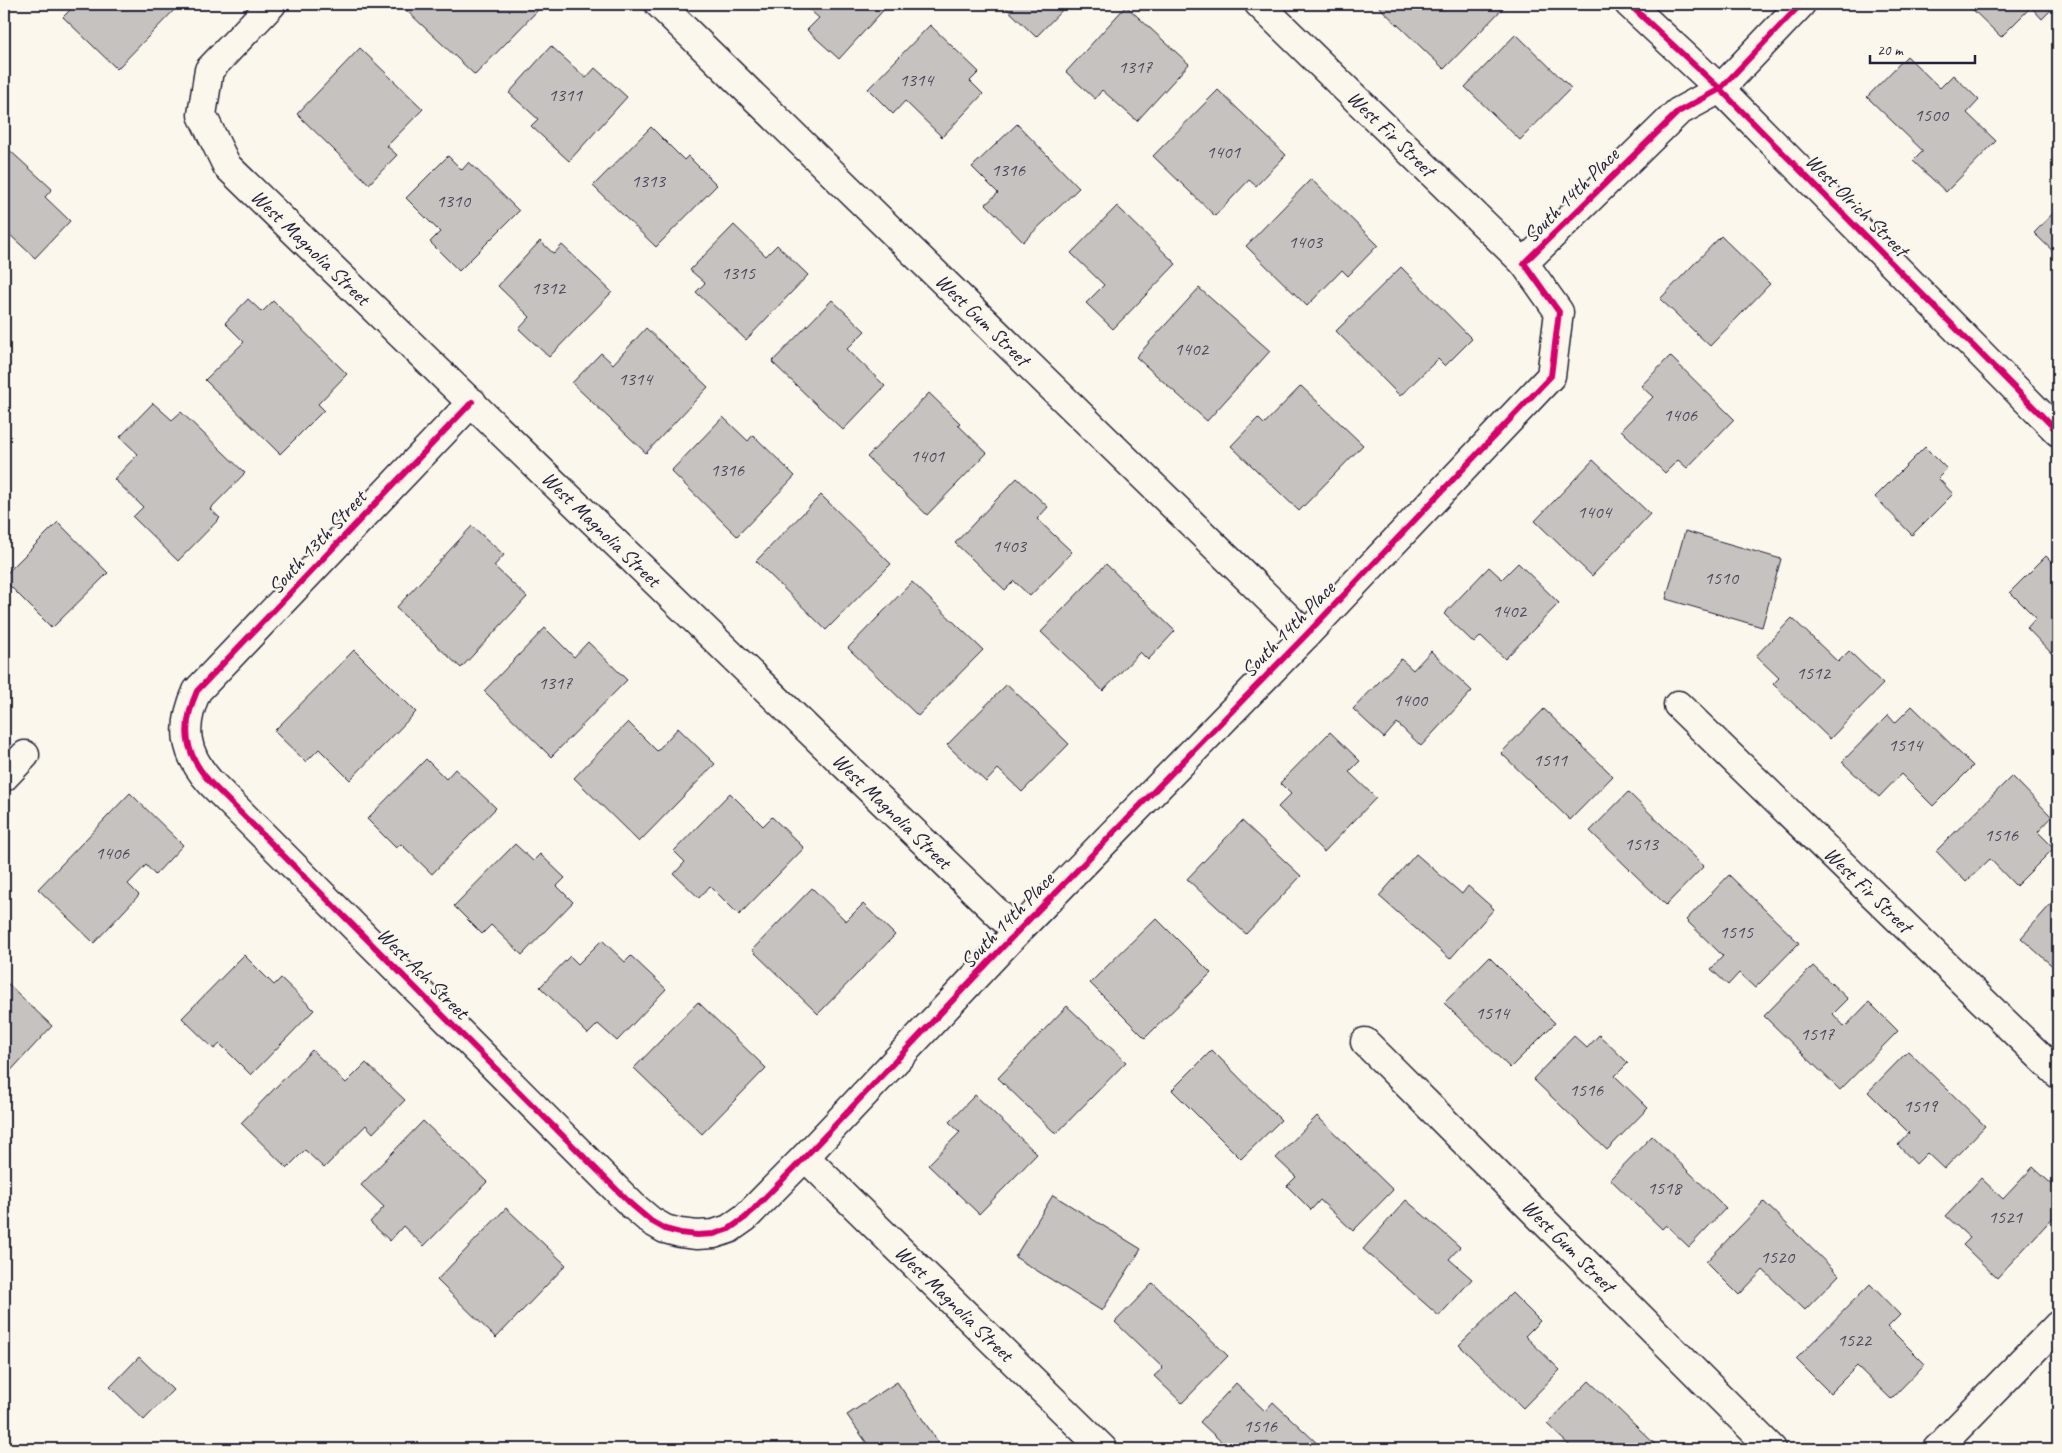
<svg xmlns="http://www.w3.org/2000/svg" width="2062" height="1453" font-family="Caveat,sans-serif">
	<rect width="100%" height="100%" fill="#fbf7ec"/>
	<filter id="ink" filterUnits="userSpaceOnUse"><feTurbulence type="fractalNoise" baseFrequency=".02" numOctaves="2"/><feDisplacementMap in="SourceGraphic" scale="10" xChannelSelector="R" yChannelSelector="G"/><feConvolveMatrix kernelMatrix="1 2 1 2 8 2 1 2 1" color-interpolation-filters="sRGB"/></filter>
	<g filter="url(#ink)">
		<g fill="#c6c2c0" stroke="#22223b">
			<path d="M76,4h104l-63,65 -54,-52z"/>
			<path d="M410,4h123l6,5 -64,66 -70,-66z"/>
			<path d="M803,4h86l-50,55 -32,-29 12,-12z"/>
			<path d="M1002,4h66l-32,33z"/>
			<path d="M1380,4h127l-63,65 -66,-63z"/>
			<path d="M1967,4h90l-15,15 -11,-12 -30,30z"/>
			<path d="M1126,6l63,58 -52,57 -35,-31 -7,9 -29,-27z"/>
			<path d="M930,25l49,47 -9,9 13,13 -41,43 -37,-36 -12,13 -25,-25z"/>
			<path d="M1516,34l55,54 -51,52 -55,-53z"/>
			<path d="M551,46l35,32 9,-10 32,29 -58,64 -38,-35 7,-7 -29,-26z"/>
			<path d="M360,48l63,61 -36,37 10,9 -28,29 -72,-70z"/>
			<path d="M1907,56l33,32 13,-13 26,25 -12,13 29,28 -50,51 -33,-31 10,-10 -56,-54z"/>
			<path d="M1218,90l68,65 -30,31 -7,-6 -34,36 -62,-60z"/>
			<path d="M1017,124l62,64 -56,54 -37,-38 12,-11 -26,-26z"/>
			<path d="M651,127l33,33 4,-4 29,29 -61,62 -63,-61z"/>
			<path d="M6,147l46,42 -7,8 25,24 -35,37 -26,-24 -5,5v-89z"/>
			<path d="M448,156l14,14 7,-8 50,49 -60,60 -29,-29 10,-10 -34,-34z"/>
			<path d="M1311,179l67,66 -30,31 -6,-6 -35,36 -61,-60z"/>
			<path d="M1117,206l59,58 -63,65 -27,-26 18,-18 -33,-32z"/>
			<path d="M2058,208v48l-24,-23z"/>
			<path d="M734,225l32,31 11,-11 31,30 -62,65 -50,-48 9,-9 -15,-13z"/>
			<path d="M1721,236l49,48 -60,62 -50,-47z"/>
			<path d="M540,241l14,13 8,-9 50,47 -63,65 -30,-28 11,-12 -32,-31z"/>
			<path d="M1401,267l71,72 -27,27 -7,-7 -38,37 -64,-65z"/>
			<path d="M1199,288l71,63 -63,70 -71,-64z"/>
			<path d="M248,299l14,13 11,-11 74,73 -29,30 6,6 -44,44 -75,-74 39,-38 -19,-19z"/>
			<path d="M832,300l33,31 -18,18 38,37 -42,44 -71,-68z"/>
			<path d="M646,328l62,59 -62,66 -74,-70 29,-30 12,11z"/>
			<path d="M1670,356l64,63 -47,49 -9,-8 -13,13 -44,-43 32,-33 -12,-11z"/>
			<path d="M1301,386l62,59 -64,66 -68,-65 27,-28 6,6z"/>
			<path d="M929,393l31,30 -2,2 29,28 -60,62 -60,-58z"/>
			<path d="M153,403l19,17 9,-8 64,61 -35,36 10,9 -42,43 -45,-44 10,-10 -29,-28 24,-25 -18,-17z"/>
			<path d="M723,417l25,24 5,-6 42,41 -58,60 -66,-65z"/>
			<path d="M1925,447l22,22 -9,9 15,16 -41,41 -37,-38z"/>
			<path d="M1593,460l57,54 -58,62 -57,-55z"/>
			<path d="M1017,478l31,29 -11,12 35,33 -42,44 -16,-15 -9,9 -50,-47z"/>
			<path d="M821,495l70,69 -65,66 -70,-69z"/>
			<path d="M58,522l50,51 -56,55 -48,-48v-4z"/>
			<path d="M472,526l32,29 -10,11 33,31 -66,71 -65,-60z"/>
			<path d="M1685,531l96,28 -19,68 -96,-28z"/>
			<path d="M2046,556l12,12v88l-2,2 -29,-30 9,-10 -26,-26z"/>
			<path d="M1518,563l41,40 -54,56 -24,-23 -7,7 -30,-29 45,-47 13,12z"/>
			<path d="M1106,564l69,67 -27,29 -8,-8 -37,39 -62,-59z"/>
			<path d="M912,582l71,68 -65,66 -70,-68z"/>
			<path d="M1792,618l46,44 11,-11 34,33 -53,55 -57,-55 6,-6 -23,-22z"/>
			<path d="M545,628l29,29 14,-15 39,38 -76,77 -67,-66z"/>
			<path d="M354,650l62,62 -66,68 -31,-31 -13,13 -32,-31z"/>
			<path d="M1431,651l41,40 -51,55 -24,-23 -13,15 -31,-29 48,-50 12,11z"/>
			<path d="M1007,684l62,60 -47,48 -24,-23 -12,13 -39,-37z"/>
			<path d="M1912,706l61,60 -40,40 -32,-32 -22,23 -37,-35 46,-47 7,8z"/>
			<path d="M1544,709l69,67 -43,44 -69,-67z"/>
			<path d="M628,722l29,29 21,-23 37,36 -76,78 -65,-64z"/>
			<path d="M1330,732l30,29 -11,11 27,26 -52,54 -46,-45 13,-13 -11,-11z"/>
			<path d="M426,759l20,20 9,-10 41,39 -64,66 -31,-30 -5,4 -29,-29z"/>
			<path d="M2012,776l40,41 -14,15 16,16 -38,38 -26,-27 -24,23 -30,-31z"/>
			<path d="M1628,792l76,74 -38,39 -76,-74z"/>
			<path d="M130,793l53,52 -28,30 -9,-10 -18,19 11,11 -45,48 -56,-54z"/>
			<path d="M730,793l33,33 9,-9 32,31 -65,67 -29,-29 -11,12 -25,-24 11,-12 -11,-11z"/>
			<path d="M1242,821l59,55 -55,58 -59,-55z"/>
			<path d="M515,844l18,17 7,-7 25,24 -8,8 16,16 -51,53 -31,-30 -9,9 -28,-28z"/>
			<path d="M1416,854l46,40 6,-8 26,23 -44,50 -71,-63z"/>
			<path d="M1729,875l70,68 -44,45 -16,-15 -11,12 -17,-16 12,-13 -37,-36z"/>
			<path d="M812,888l34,33 17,-17 32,31 -77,79 -66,-64z"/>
			<path d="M2058,896v75l-37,-33z"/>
			<path d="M1156,918l55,55 -66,65 -55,-55z"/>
			<path d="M602,940l23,22 6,-6 35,33 -49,52 -19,-17 -10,10 -48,-47 30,-31 8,8z"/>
			<path d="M244,955l30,30 7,-7 33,32 -63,65 -31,-31 -6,5 -32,-31z"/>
			<path d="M1489,957l66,66 -45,45 -66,-65z"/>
			<path d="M1813,966l35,33 -15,15 12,13 24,-25 29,29 -58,59 -76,-74z"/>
			<path d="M4,980l48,46 -48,52z"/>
			<path d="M698,1002l68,66 -64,66 -68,-66z"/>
			<path d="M1067,1006l59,56 -70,72 -58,-56z"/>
			<path d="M1599,1035l29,28 -13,13 33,32 -41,42 -74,-71 41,-43 13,12z"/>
			<path d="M312,1050l34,33 20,-20 39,37 -32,33 -7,-8 -42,43 -19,-18 -18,18 -46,-45z"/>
			<path d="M1212,1050l69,70 -40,39 -69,-69z"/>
			<path d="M1908,1051l77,75 -41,43 -17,-16 -11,11 -18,-19 11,-12 -41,-41z"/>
			<path d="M975,1095l62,59 -58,60 -51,-49 32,-33 -11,-10z"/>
			<path d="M1317,1116l76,74 -40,41 -33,-31 -9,10 -24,-24 9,-9 -20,-19z"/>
			<path d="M423,1121l64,61 -63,64 -21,-20 -13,15 -20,-19 14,-15 -23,-22z"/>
			<path d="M1652,1136l74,72 -37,39 -23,-22 -4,4 -52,-50z"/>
			<path d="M2033,1167l25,23v22l-61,66 -34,-33 7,-7 -24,-22 35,-38 22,21z"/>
			<path d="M1053,1195l88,54 -39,62 -87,-54z"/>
			<path d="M1406,1200l54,47 -11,12 23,20 -33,37 -76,-67z"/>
			<path d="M1764,1202l75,73 -34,35 -42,-40 -24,25 -33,-33z"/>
			<path d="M506,1208l60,57 -70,73 -59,-58z"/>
			<path d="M1153,1283l75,73 -46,47 -28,-27 9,-8 -48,-46z"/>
			<path d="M1870,1284l30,31 -12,12 37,37 -34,35 -34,-33 -27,27 -34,-34z"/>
			<path d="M1512,1293l28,28 -15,15 35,34 -37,38 -64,-63z"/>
			<path d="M139,1357l34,33 -29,30 -34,-33z"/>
			<path d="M1589,1381l71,68h-87l-26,-25z"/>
			<path d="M897,1382l46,67h-72l-24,-34z"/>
			<path d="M1236,1383l29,28 8,-9 46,43 -4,4h-86l-29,-27z"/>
		</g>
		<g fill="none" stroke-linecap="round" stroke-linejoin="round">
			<g stroke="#22223b" stroke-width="31">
				<g id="street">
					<path id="s1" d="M272,4l-63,66 -7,45 25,51 790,766"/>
					<path id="s2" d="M659,4l647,631"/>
					<path id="s3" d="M1259,4l265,259"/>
					<path d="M472,402l-275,289c-16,36 -13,62 13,91l422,423 19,16 14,8 15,4 17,2 17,-1 15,-5 17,-12 59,-60 212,-225 289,-297 245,-259 8,-64 -35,-49 154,-151 42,-23 81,-85"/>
					<path id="s4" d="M1678,705l380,369"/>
					<path d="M4,777l21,-22"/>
					<path id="s5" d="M1365,1042l407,407"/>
					<path id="s6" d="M805,1157l298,292"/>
					<path d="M1937,1449l121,-124"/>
				</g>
			</g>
			<g stroke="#22223b" stroke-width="31">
				<path id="secondary" d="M1629,4l91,85 338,343"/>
			</g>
			<use href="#street" stroke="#fbf7ec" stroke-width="28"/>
			<use href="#secondary" stroke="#fbf7ec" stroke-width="28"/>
			<g stroke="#fbf7ec" stroke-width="9">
				<g id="cycleway">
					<path d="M1629,4l91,85 338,343"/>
					<path d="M472,402l-275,289c-16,36 -13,62 13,91l422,423 19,16 14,8 15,4 17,2 17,-1 15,-5 17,-12 59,-60 212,-225 289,-297 245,-259 8,-64 -35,-49 154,-151 42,-23 81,-85"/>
				</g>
			</g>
			<use href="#cycleway" stroke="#d6006c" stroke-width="6"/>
		</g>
	</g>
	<g text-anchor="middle" stroke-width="4.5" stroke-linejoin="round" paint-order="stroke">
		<g font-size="19" fill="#4b4a5c">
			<text x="1135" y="73">1317</text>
			<text x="916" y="86">1314</text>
			<text x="565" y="101">1311</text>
			<text x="1931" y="121">1500</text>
			<text x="1223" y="158">1401</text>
			<text x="1008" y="176">1316</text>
			<text x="648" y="187">1313</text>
			<text x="453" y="207">1310</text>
			<text x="1305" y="248">1403</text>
			<text x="738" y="279">1315</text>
			<text x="548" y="294">1312</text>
			<text x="1191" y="355">1402</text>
			<text x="635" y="385">1314</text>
			<text x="1680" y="421">1406</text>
			<text x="927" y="462">1401</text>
			<text x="727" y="476">1316</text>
			<text x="1594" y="518">1404</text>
			<text x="1009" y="552">1403</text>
			<text x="1721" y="584">1510</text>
			<text x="1509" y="617">1402</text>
			<text x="1813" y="679">1512</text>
			<text x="555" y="689">1317</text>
			<text x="1410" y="706">1400</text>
			<text x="1905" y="751">1514</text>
			<text x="1550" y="766">1511</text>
			<text x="2001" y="841">1516</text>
			<text x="1641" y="850">1513</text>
			<text x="112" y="859">1406</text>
			<text x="1736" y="938">1515</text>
			<text x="1492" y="1019">1514</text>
			<text x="1817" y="1040">1517</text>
			<text x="1586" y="1096">1516</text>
			<text x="1920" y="1112">1519</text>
			<text x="1664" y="1194">1518</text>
			<text x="2005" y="1223">1521</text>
			<text x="1777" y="1263">1520</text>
			<text x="1854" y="1346">1522</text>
			<text x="1260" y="1432">1516</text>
		</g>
		<g font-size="21" fill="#22223b" stroke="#fbf7ec">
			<text dy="7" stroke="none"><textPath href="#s3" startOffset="185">West Fir Street</textPath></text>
			<text transform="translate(1571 195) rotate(-45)" y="7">South 14th Place</text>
			<text transform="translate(1857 205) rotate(45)" y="7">West Olrich Street</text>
			<text dy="7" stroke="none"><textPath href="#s1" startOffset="310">West Magnolia Street</textPath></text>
			<text dy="7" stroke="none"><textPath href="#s2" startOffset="452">West Gum Street</textPath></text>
			<text dy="7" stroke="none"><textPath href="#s1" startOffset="715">West Magnolia Street</textPath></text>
			<text transform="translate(317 542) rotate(-47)" y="7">South 13th Street</text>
			<text transform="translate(1288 629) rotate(-46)" y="7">South 14th Place</text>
			<text dy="7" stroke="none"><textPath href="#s1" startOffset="1120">West Magnolia Street</textPath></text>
			<text dy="7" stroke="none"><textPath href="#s4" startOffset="265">West Fir Street</textPath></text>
			<text transform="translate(1007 920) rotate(-46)" y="7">South 14th Place</text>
			<text transform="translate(423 973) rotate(45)" y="7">West Ash Street</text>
			<text dy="7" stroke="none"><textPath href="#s5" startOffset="288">West Gum Street</textPath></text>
			<text dy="7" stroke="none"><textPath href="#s6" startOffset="209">West Magnolia Street</textPath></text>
		</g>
	</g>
	<rect width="2062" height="1453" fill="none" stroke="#fbf7ec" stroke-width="20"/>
	<rect x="10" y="10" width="2042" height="1433" fill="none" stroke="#22223b" stroke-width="2" filter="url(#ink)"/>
	<path d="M1870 55v8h105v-8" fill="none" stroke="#22223b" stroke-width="2.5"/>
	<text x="1877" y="55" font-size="15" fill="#22223b" stroke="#fbf7ec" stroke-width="4" paint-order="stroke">20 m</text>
</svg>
